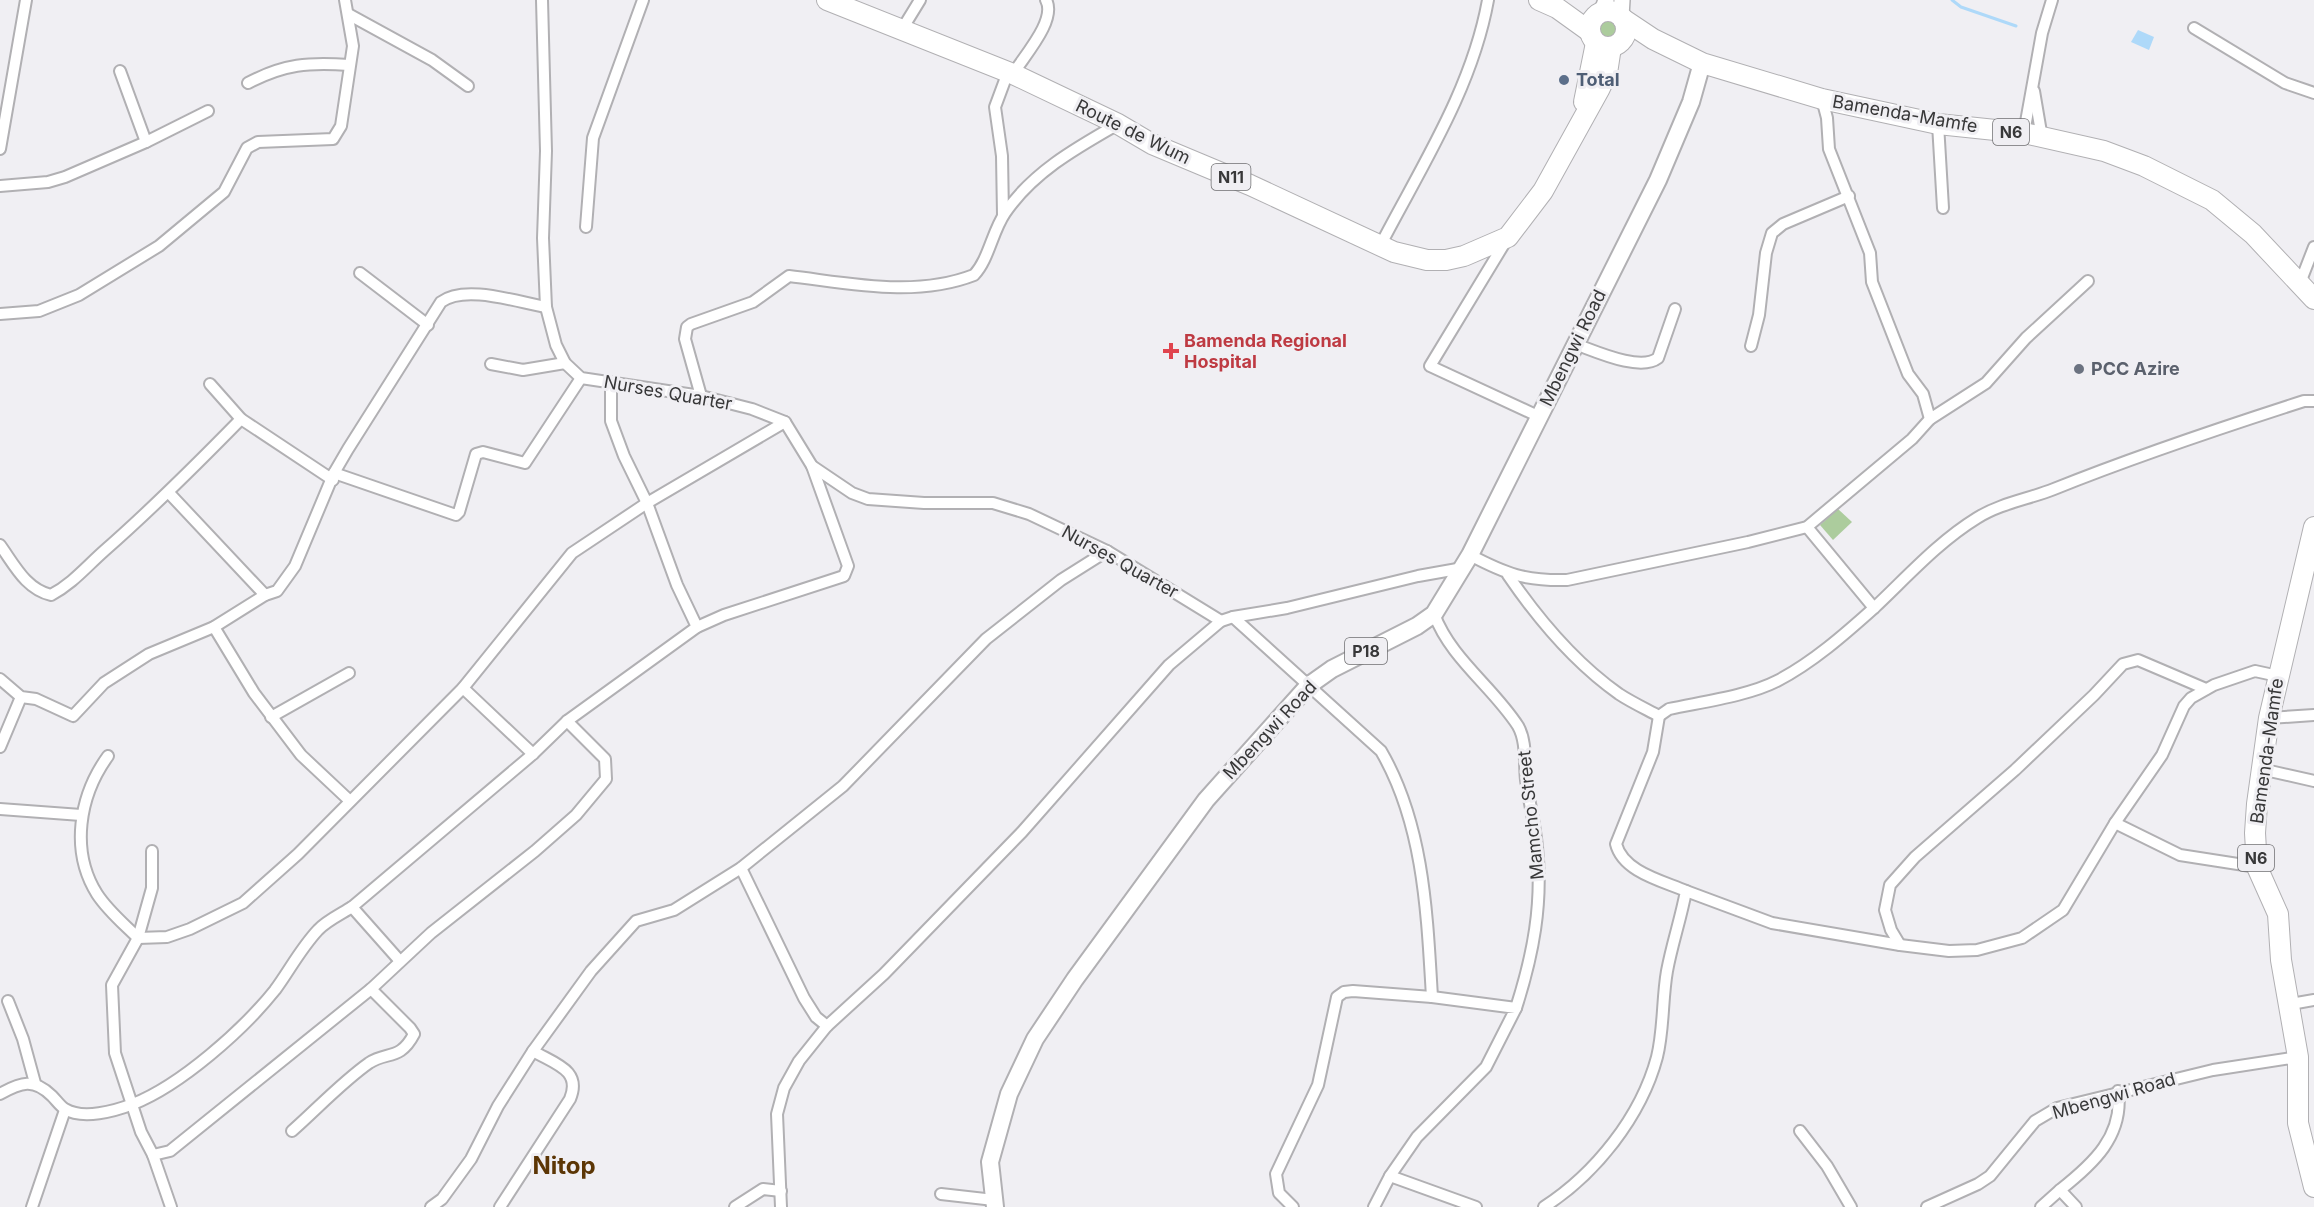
<svg xmlns="http://www.w3.org/2000/svg" width="2314" height="1207" font-family="Inter,sans-serif">
	<rect width="100%" height="100%" fill="#f0eff3"/>
	<g fill="#accc9d">
		<circle cx="1607" cy="27" r="11"/>
		<path d="M1838,509l14,13 -19,18 -13,-15z"/>
	</g>
	<path fill="#aed9f9" d="M2138,30l16,7 -5,13 -18,-8z"/>
	<g fill="none" stroke-linecap="round" stroke-linejoin="round">
		<path stroke="#aed9f9" stroke-width="3" d="M1952,0l9,7 55,19"/>
		<g stroke="#b1b0b3" stroke-width="14">
			<g id="street">
				<path d="M542,0l4,151 -3,87 3,69 10,38 9,18 16,15 120,18 51,13 33,13 27,44 40,27 16,6 56,4h69l36,11 78,37 114,70"/>
				<path d="M348,14l84,46 36,26"/>
				<path d="M2194,28l91,55 29,10"/>
				<path d="M901,31l19,-31"/>
				<path d="M120,71l26,71"/>
				<path d="M1013,74c11,-18 44,-54 33,-74"/>
				<path d="M248,83c36,-19 61,-21 101,-18"/>
				<path d="M2034,91l8,47"/>
				<path d="M1822,99l5,19 2,31 41,104 2,29 36,92 15,20 7,25"/>
				<path d="M1938,124l5,84"/>
				<path d="M2024,133l18,-100 10,-33"/>
				<path d="M0,149l26,-149"/>
				<path d="M0,186l48,-4 17,-5 81,-35 62,-31"/>
				<path d="M1003,215l-1,-59 -7,-49 13,-35"/>
				<path d="M586,227l7,-89 50,-138"/>
				<path d="M1507,239l-77,127 110,51"/>
				<path d="M1380,246c41,-79 92,-157 108,-246"/>
				<path d="M360,273l68,52"/>
				<path d="M2300,283l14,-36"/>
				<path d="M0,314l39,-3 40,-16 80,-49 65,-54 23,-44 11,-6 75,-3 8,-13 12,-80 -8,-46"/>
				<path d="M1575,344c20,7 65,28 83,14l17,-49"/>
				<path d="M1751,346l8,-31 7,-62 6,-20 11,-9 66,-28"/>
				<path d="M491,364l32,6 42,-7"/>
				<path d="M611,383v38l13,35 23,47 30,82 20,42"/>
				<path d="M210,384l31,35 92,61"/>
				<path d="M701,396l-16,-57 2,-12 4,-3 62,-22 36,-26c60,7 126,22 185,-1 15,-16 18,-43 31,-62 28,-41 71,-65 113,-89"/>
				<path d="M334,473l122,42 3,-3 17,-58 7,-2 42,11 56,-85"/>
				<path d="M169,493l96,102"/>
				<path d="M1807,527l67,81c33,-31 64,-66 103,-90 24,-15 52,-19 77,-29 82,-33 166,-61 250,-88h10"/>
				<path d="M0,545c15,21 26,44 51,50 21,-11 35,-28 53,-44 48,-42 92,-86 137,-132"/>
				<path d="M1470,555c36,19 55,26 97,25l181,-38 59,-15 105,-88 18,-20 56,-36 40,-45 62,-57"/>
				<path d="M1508,575c30,44 67,88 111,119 12,8 27,15 40,22l10,-7c32,-7 79,-13 108,-28 35,-18 68,-47 97,-73"/>
				<path d="M1434,614c17,45 58,72 84,112 9,16 6,36 8,54 3,22 9,44 11,67 6,57 -4,108 -21,161"/>
				<path d="M1233,617l148,134c43,74 46,163 51,246"/>
				<path d="M214,627l40,66 47,62 49,46"/>
				<path d="M0,679l21,18 15,2 37,17 31,-33 45,-29 65,-27 51,-32 12,-4 18,-25 39,-93 14,-24 93,-147c24,-18 76,0 105,5"/>
				<path d="M463,688l70,66"/>
				<path d="M271,717l78,-44"/>
				<path d="M2269,718l45,-3"/>
				<path d="M0,747l21,-50"/>
				<path d="M108,756c-29,40 -38,95 -11,138 11,17 27,30 41,44l29,-1 23,-8 53,-26 55,-49 165,-166 109,-135 75,-50 138,-81"/>
				<path d="M2261,769l53,12"/>
				<path d="M0,809l81,6"/>
				<path d="M2115,823l65,32 77,12"/>
				<path d="M152,851v37l-14,50 -26,47 3,68 26,79 12,23 17,-4 201,-162 60,-56 104,-82 41,-36 30,-36 -1,-20 -38,-38"/>
				<path d="M741,868l63,130 12,19 11,9"/>
				<path d="M1686,891l86,32 128,22 49,6 28,-1 45,-12 41,-28 52,-87 47,-68 22,-49 7,-8 23,-13 41,-14 23,5"/>
				<path d="M352,907l47,53"/>
				<path d="M1900,945l-9,-15 -6,-20 5,-25 25,-28 100,-87 79,-75 29,-31 15,-4 68,29"/>
				<path d="M8,1001l15,38 12,44"/>
				<path d="M2291,1004l23,-4"/>
				<path d="M0,1094c21,-12 34,-16 52,2 4,4 9,11 13,13 18,11 50,2 68,-5 48,-19 110,-74 142,-114 14,-19 26,-42 43,-60 8,-9 23,-16 34,-23l181,-153 34,-33 130,-94 27,-12 120,-39 4,-10 -36,-100"/>
				<path d="M292,1131c25,-22 50,-49 77,-68 18,-12 31,-2 45,-29l-4,-6 -39,-39"/>
				<path d="M1800,1131l27,35 24,41"/>
				<path d="M153,1155l18,52"/>
				<path d="M1390,1176l86,31"/>
				<path d="M941,1194l53,6"/>
				<path d="M32,1207l33,-97"/>
				<path d="M431,1207l11,-8 29,-40 27,-53 35,-55 58,-80 45,-50 38,-11 67,-42 102,-82 143,-147 75,-59 46,-29"/>
				<path d="M500,1207l70,-108c12,-29 -15,-35 -37,-48"/>
				<path d="M735,1207l28,-18 18,2"/>
				<path d="M781,1207l-4,-93 7,-26 15,-27 28,-35 57,-52 138,-142 147,-167 52,-44 12,-4 54,-9 131,-32 45,-8"/>
				<path d="M1293,1207l-14,-14 -3,-19 42,-89 19,-88 7,-5 9,-1 79,6 84,11 -30,59 -69,70 -27,39 -16,31"/>
				<path d="M1544,1207c51,-33 97,-90 113,-150 7,-28 5,-58 10,-86 5,-27 14,-53 19,-80 -23,-10 -63,-19 -70,-47l37,-92 6,-36"/>
				<path d="M1927,1207l51,-23 12,-8 45,-55 22,-13 156,-38 85,-13"/>
				<path d="M2041,1207l19,-17"/>
				<path d="M2076,1207l-16,-17c33,-26 64,-54 58,-99"/>
			</g>
		</g>
		<g stroke="#b1b0b3" stroke-width="18">
			<g id="secondary">
				<path d="M1602,11l4,-11"/>
				<path d="M1621,16l1,-16"/>
			</g>
		</g>
		<g stroke="#b1b0b3" stroke-width="20">
			<path id="primary" d="M995,1207l-5,-45 19,-68 26,-55 40,-60 131,-179 102,-114 24,-17 85,-43 17,-12 36,-59 188,-375 33,-78 11,-39"/>
		</g>
		<g stroke="#b1b0b3" stroke-width="22">
			<g id="highway">
				<path d="M827,0l186,74 105,50 34,20 98,41 144,67 33,8h19l18,-4 44,-19 35,-46 56,-101 8,-17 4,-26"/>
				<path d="M1539,0l18,8 32,23"/>
				<circle cx="1608" cy="29" r="18"/>
				<path d="M1623,19l30,20 49,24 120,36 116,25 86,9 80,18 40,15 68,34 41,34 61,65"/>
				<path d="M1584,102l12,-59"/>
				<path d="M2314,527l-45,191 -12,86 -2,29 2,34 21,47 3,46 17,97v66l16,64"/>
			</g>
		</g>
		<use href="#street" stroke="#fff" stroke-width="10"/>
		<use href="#secondary" stroke="#fff" stroke-width="15"/>
		<use href="#primary" stroke="#fff" stroke-width="16"/>
		<use href="#highway" stroke="#fff" stroke-width="20"/>
	</g>
	<circle fill="#5c6f8a" stroke="#f0eff3" stroke-width="2" cx="1564" cy="80" r="6"/>
	<path fill="#e0444e" stroke="#f0eff3" stroke-width="2" d="M1168 342h6v6h6v6h-6v6h-6v-6h-6v-6h6z"/>
	<circle fill="#6b7280" stroke="#f0eff3" stroke-width="2" cx="2079" cy="369" r="6"/>
	<g text-anchor="middle" stroke-width="6" stroke-linejoin="round" paint-order="stroke">
		<g fill="#f0eff3" stroke="#6f6f71" stroke-width="1.5">
			<rect x="1993" y="119" width="36" height="26" rx="4.5"/>
			<rect x="1211.5" y="164" width="39" height="26" rx="4.5"/>
			<rect x="1345" y="638" width="42" height="26" rx="4.5"/>
			<rect x="2238" y="845" width="36" height="26" rx="4.5"/>
		</g>
		<g font-size="16" font-weight="bold" fill="#383839">
			<text x="2011" y="138">N6</text>
			<text x="1231" y="183">N11</text>
			<text x="1366" y="657">P18</text>
			<text x="2256" y="864">N6</text>
		</g>
		<g font-size="18" font-weight="bold" fill="#4e5e75" stroke="#f0eff3" text-anchor="start">
			<text x="1576" y="86">Total</text>
		</g>
		<g font-size="18" fill="#383839" stroke="#f0eff3">
			<text transform="translate(1905 114) rotate(10)" y="6">Bamenda-Mamfe</text>
			<text transform="translate(1133 132) rotate(26)" y="6">Route de Wum</text>
			<text transform="translate(1573 348) rotate(-64)" y="6">Mbengwi Road</text>
			<text transform="translate(668 393) rotate(10)" y="6">Nurses Quarter</text>
			<text transform="translate(1120 562) rotate(29)" y="6">Nurses Quarter</text>
			<text transform="translate(1270 730) rotate(-47)" y="6">Mbengwi Road</text>
			<text transform="translate(2267 751) rotate(-82)" y="6">Bamenda-Mamfe</text>
			<text transform="translate(1531 815) rotate(-96)" y="6">Mamcho Street</text>
			<text transform="translate(2114 1096) rotate(-16)" y="6">Mbengwi Road</text>
		</g>
		<g font-size="18" font-weight="bold" fill="#be3a42" stroke="#f0eff3" text-anchor="start">
			<text x="1184" y="347">Bamenda Regional<tspan x="1184" dy="21">Hospital</tspan></text>
		</g>
		<g font-size="18" font-weight="bold" fill="#5b616d" stroke="#f0eff3" text-anchor="start">
			<text x="2091" y="375">PCC Azire</text>
		</g>
		<g font-size="24" font-weight="bold" fill="#5c3605" stroke="#f0eff3">
			<text x="564" y="1174">Nitop</text>
		</g>
	</g>
</svg>
